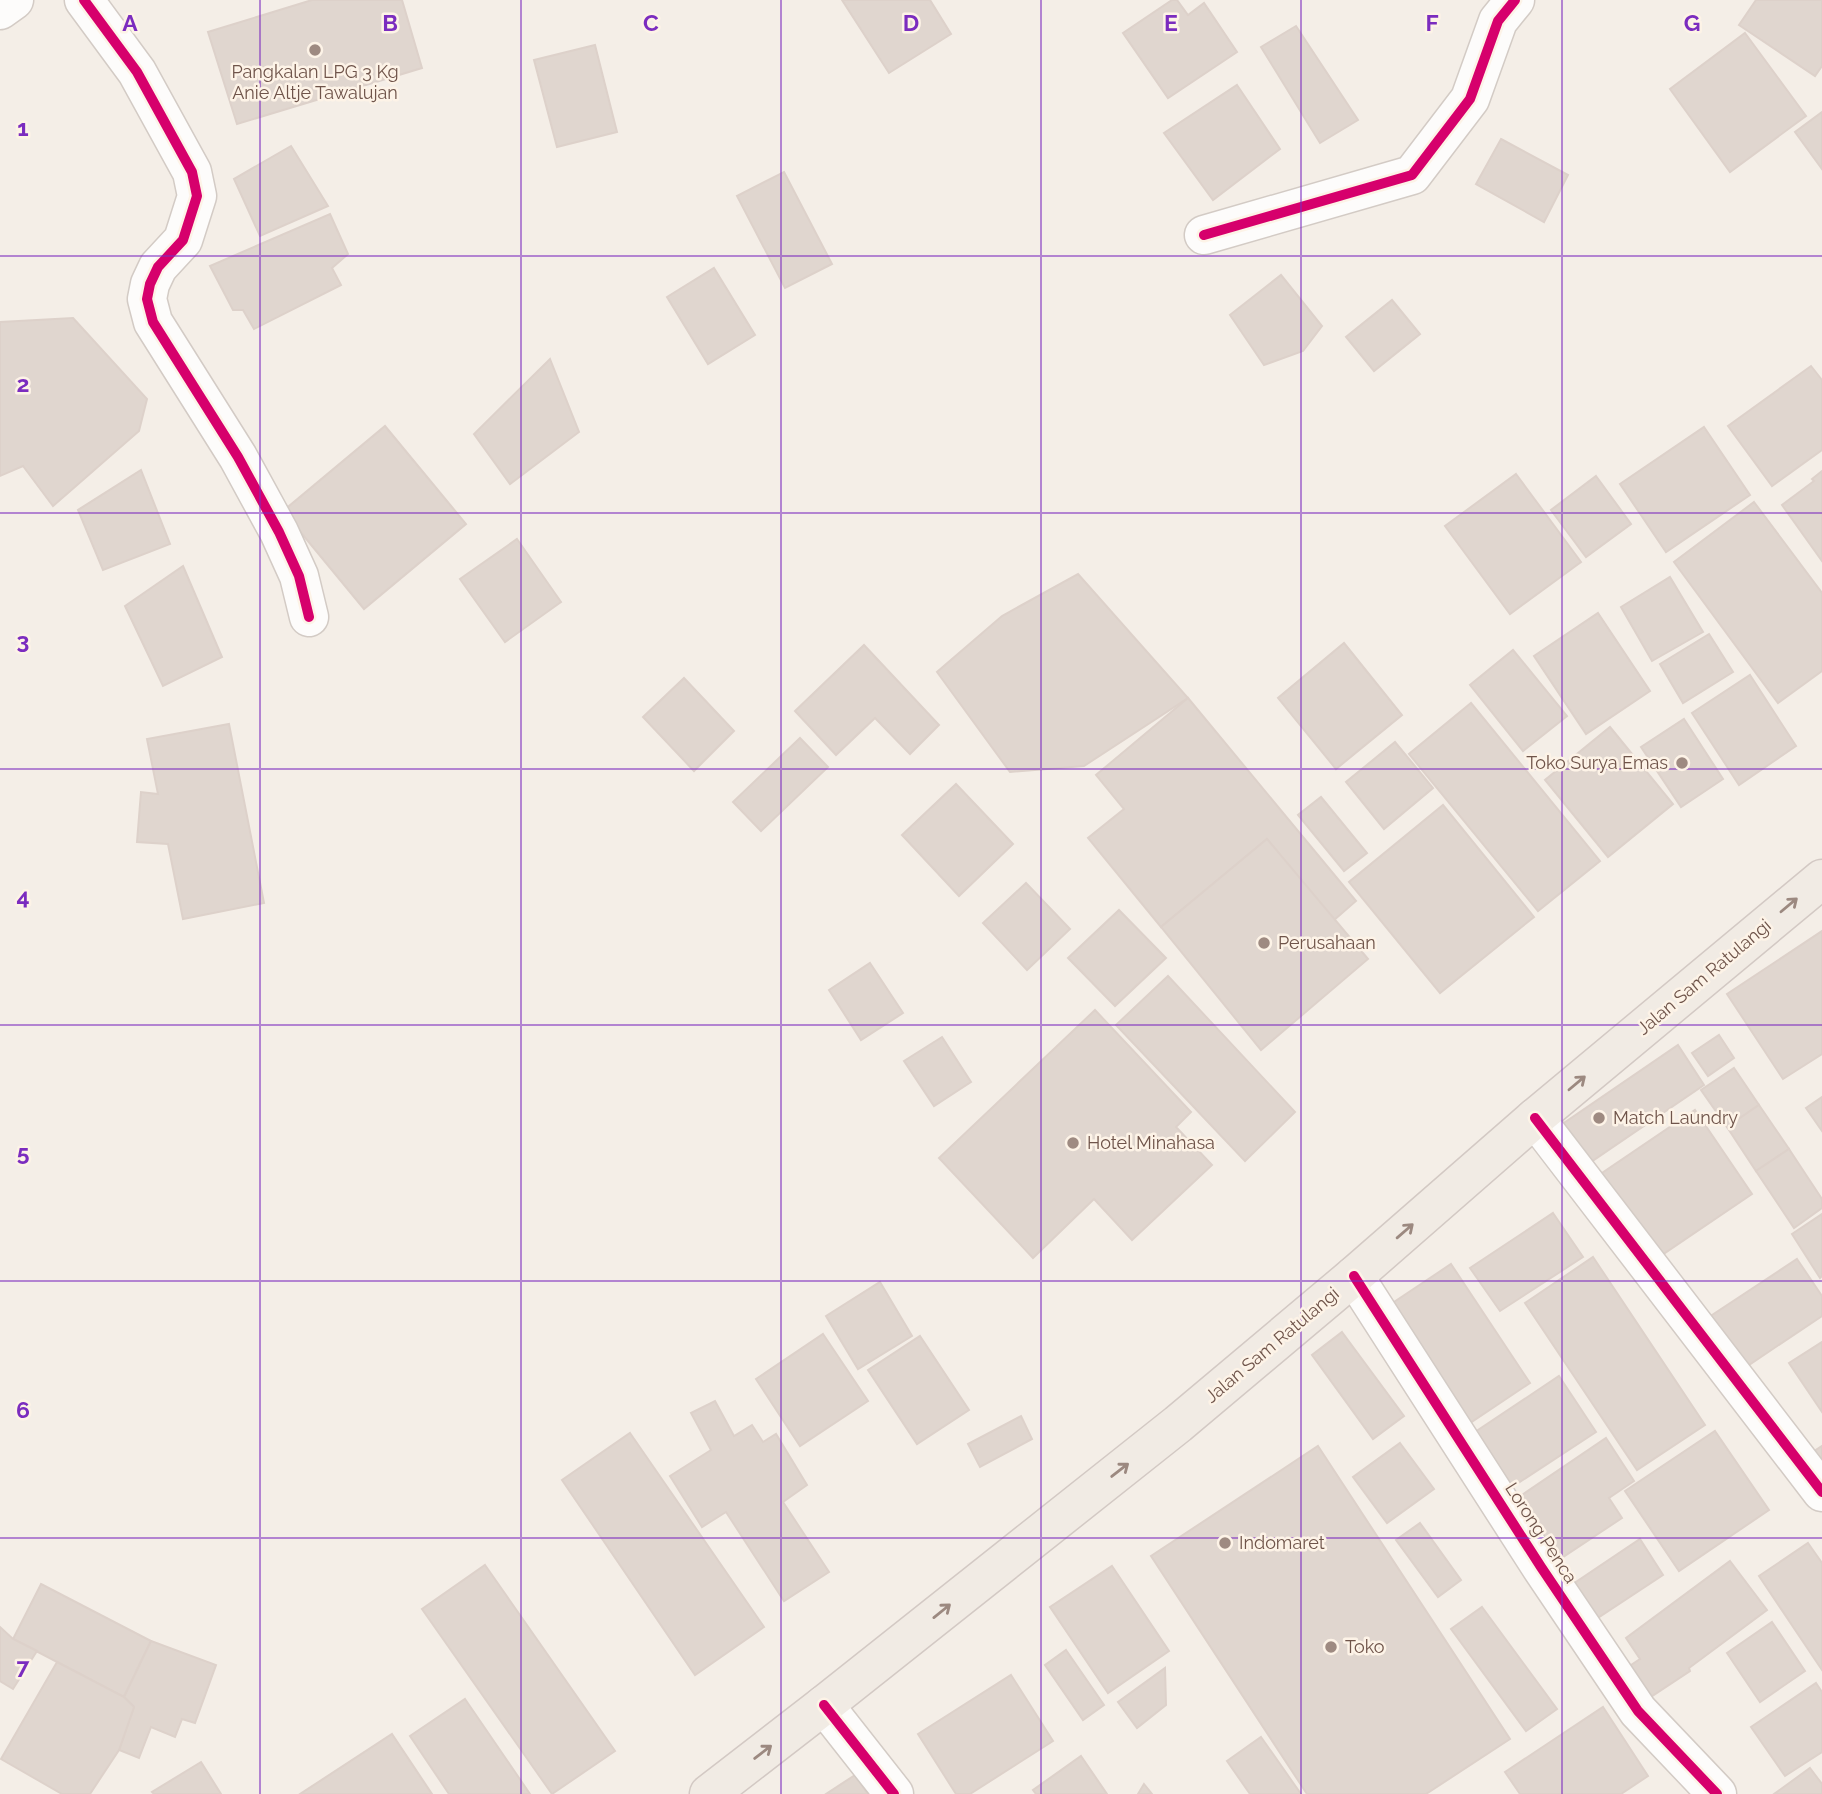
<svg xmlns="http://www.w3.org/2000/svg" width="1822" height="1794" font-family="Raleway,sans-serif">
	<rect width="100%" height="100%" fill="#f4eee7"/>
	<g fill="#e0d6cf" stroke="#ddd1ca" stroke-width="2">
		<path d="M312,0h90l20,68 -185,56 -29,-92z"/>
		<path d="M842,0h88l21,34 -62,39z"/>
		<path d="M1172,0h5l11,15 16,-12 33,49 -69,46 -45,-65z"/>
		<path d="M1756,0h66v66l-7,10 -76,-51z"/>
		<path d="M1296,26l62,94 -38,23 -59,-96z"/>
		<path d="M1745,33l61,83 -76,56 -60,-83z"/>
		<path d="M595,45l22,87 -60,15 -23,-87z"/>
		<path d="M1237,85l43,64 -67,51 -49,-67z"/>
		<path d="M1822,112v57l-27,-37z"/>
		<path d="M1501,139l67,36 -24,47 -68,-38z"/>
		<path d="M291,146l37,60 -68,30 -26,-57z"/>
		<path d="M784,172l48,92 -47,24 -48,-92z"/>
		<path d="M330,214l18,40 -16,14 9,17 -87,44 -11,-19h-10l-23,-44z"/>
		<path d="M714,268l41,67 -47,29 -41,-67z"/>
		<path d="M1281,275l41,51 -19,25 -39,14 -34,-50z"/>
		<path d="M1392,300l28,34 -46,37 -28,-34z"/>
		<path d="M73,318l74,81 -8,32 -86,75 -30,-40 -23,10v-154z"/>
		<path d="M550,359l29,73 -69,52 -36,-50z"/>
		<path d="M1811,366l11,14v70l-50,36 -44,-60z"/>
		<path d="M385,426l81,98 -102,85 -81,-98z"/>
		<path d="M1704,427l46,68 -84,57 -46,-68z"/>
		<path d="M141,470l29,74 -67,26 -25,-60z"/>
		<path d="M1822,471v90l-40,-56 32,-24 -2,-2z"/>
		<path d="M1516,474l65,88 -71,52 -65,-88z"/>
		<path d="M1596,476l35,48 -45,33 -35,-47z"/>
		<path d="M1754,502l68,91v78l-44,32 -104,-141z"/>
		<path d="M517,539l44,63 -56,40 -45,-63z"/>
		<path d="M183,566l39,91 -59,29 -38,-80z"/>
		<path d="M1078,574l110,124 -104,68 -74,6 -73,-100 65,-56z"/>
		<path d="M1670,577l33,55 -51,29 -31,-54z"/>
		<path d="M1598,613l52,78 -64,43 -52,-78z"/>
		<path d="M1709,634l24,38 -50,31 -23,-39z"/>
		<path d="M1344,643l58,72 -66,54 -58,-71z"/>
		<path d="M864,645l75,80 -29,29 -35,-36 -39,37 -41,-44z"/>
		<path d="M1513,650l54,66 -44,35 -53,-66z"/>
		<path d="M1750,675l46,71 -57,39 -47,-72z"/>
		<path d="M684,678l50,53 -40,40 -51,-54z"/>
		<path d="M1188,698l168,203 -22,19 -67,-81 -106,88 -73,-89 36,-29 -28,-34z"/>
		<path d="M1471,703l129,158 -62,50 -129,-157z"/>
		<path d="M1684,719l39,60 -42,28 -40,-60z"/>
		<path d="M229,724l35,179 -81,16 -15,-75 -31,-2 4,-50 17,2 -11,-55z"/>
		<path d="M1610,727l63,77 -65,53 -63,-77z"/>
		<path d="M800,738l28,29 -67,64 -28,-29z"/>
		<path d="M1395,742l38,46 -49,41 -38,-47z"/>
		<path d="M956,784l57,60 -54,52 -57,-61z"/>
		<path d="M1321,797l46,56 -23,18 -46,-56z"/>
		<path d="M1443,805l91,112 -94,76 -91,-111z"/>
		<path d="M1267,839l101,120 -107,91 -100,-123z"/>
		<path d="M1026,883l44,46 -43,41 -44,-47z"/>
		<path d="M1119,910l47,48 -51,48 -47,-48z"/>
		<path d="M1822,931v123l-39,25 -56,-85z"/>
		<path d="M870,963l33,50 -42,27 -32,-50z"/>
		<path d="M1168,976l127,136 -50,49 -129,-136z"/>
		<path d="M1095,1010l96,102 -15,15 36,38 -80,75 -38,-41 -61,59 -94,-100z"/>
		<path d="M1719,1035l15,23 -26,18 -16,-23z"/>
		<path d="M942,1037l29,45 -37,24 -30,-45z"/>
		<path d="M1678,1045l26,40 -119,81 -27,-39z"/>
		<path d="M1734,1068l25,37 -32,22 -26,-37z"/>
		<path d="M1822,1097v34l-16,-23z"/>
		<path d="M1759,1105l30,44 -33,22 -29,-44z"/>
		<path d="M1695,1110l57,84 -96,65 -57,-84z"/>
		<path d="M1789,1149l33,50v9l-28,20 -38,-57z"/>
		<path d="M1553,1213l30,44 -83,54 -30,-43z"/>
		<path d="M1822,1214v62l-2,2 -28,-44z"/>
		<path d="M1593,1257l112,168 -68,45 -112,-167z"/>
		<path d="M1797,1259l25,37v20l-82,55 -34,-52z"/>
		<path d="M1451,1264l79,119 -60,40 -79,-119z"/>
		<path d="M880,1282l32,54 -54,33 -32,-53z"/>
		<path d="M1342,1332l62,84 -31,23 -61,-84z"/>
		<path d="M823,1334l45,67 -68,45 -44,-67z"/>
		<path d="M920,1336l49,74 -52,34 -49,-74z"/>
		<path d="M1822,1342v70l-33,-49z"/>
		<path d="M1559,1376l37,56 -90,59 -37,-55z"/>
		<path d="M715,1401l19,35 18,-11 11,17 13,-8 31,51 -24,17 46,70 -45,29 -58,-89 -24,15 -32,-51 41,-26 -20,-37z"/>
		<path d="M1021,1416l11,23 -52,28 -12,-23z"/>
		<path d="M1715,1431l54,79 -90,61 -54,-80z"/>
		<path d="M630,1433l134,194 -69,48 -133,-195z"/>
		<path d="M1606,1438l28,43 -25,17 13,20 -68,45 -41,-62z"/>
		<path d="M1400,1443l34,46 -47,34 -34,-46z"/>
		<path d="M1318,1446l192,293 -84,55h-119l-156,-238z"/>
		<path d="M1822,1446v28l-14,-19z"/>
		<path d="M1420,1523l41,57 -23,17 -42,-57z"/>
		<path d="M1640,1539l23,36 -76,50 -23,-35z"/>
		<path d="M1808,1543l14,20v107l-63,-94z"/>
		<path d="M1730,1561l37,49 -78,58 1,3 -53,35 -21,-31 24,-16 -14,-21z"/>
		<path d="M485,1565l130,186 -63,43 -130,-185z"/>
		<path d="M1112,1566l57,85 -61,42 -58,-86z"/>
		<path d="M41,1584l110,57 -27,56 -111,-58z"/>
		<path d="M1482,1607l75,102 -31,22 -75,-102z"/>
		<path d="M1772,1622l33,49 -45,31 -33,-49z"/>
		<path d="M0,1627l13,12 24,12 -24,38 -13,-8z"/>
		<path d="M151,1641l65,24 -21,58 -13,-4 -7,18 -24,-10 -12,31 -20,-8 15,-43 -10,-10z"/>
		<path d="M1066,1650l38,55 -21,15 -38,-55z"/>
		<path d="M57,1662l67,35 10,10 -15,43 -29,44h-28l-61,-35z"/>
		<path d="M1165,1668l1,37 -29,23 -19,-26z"/>
		<path d="M1011,1675l42,66 -83,53h-14l-38,-60z"/>
		<path d="M1816,1683l6,9v60l-37,24 -34,-49z"/>
		<path d="M465,1699l65,95h-81l-39,-58z"/>
		<path d="M1603,1707l45,69 -27,18h-101l-15,-22z"/>
		<path d="M392,1734l40,60h-132z"/>
		<path d="M1261,1737l40,57h-51l-23,-33z"/>
		<path d="M1081,1756l26,38h-71l-3,-4z"/>
		<path d="M201,1762l20,32h-67l-2,-2z"/>
		<path d="M1810,1768l12,16v10h-48z"/>
		<path d="M855,1775l13,19h-42z"/>
		<path d="M1144,1784l8,10h-14z"/>
	</g>
	<g fill="none" stroke-linecap="round" stroke-linejoin="round">
		<g stroke="#d3cbc5" stroke-width="41">
			<g id="minor">
				<path d="M84,0l53,72 55,100 5,24 -14,44 -25,27 -8,17 -3,15 6,23 85,135 41,75 20,44 10,41"/>
				<path d="M0,10l14,-10"/>
				<path d="M1204,235l208,-60 58,-76 28,-78 17,-21"/>
				<path d="M1535,1118l287,374"/>
				<path d="M1354,1276l187,291 97,144 79,83"/>
				<path d="M824,1705l70,89"/>
			</g>
		</g>
		<g stroke="#d3c9c4" stroke-width="41">
			<path id="major" d="M709,1794l115,-89 354,-281 176,-148 181,-158 287,-239"/>
		</g>
		<use href="#minor" stroke="#fdfcfb" stroke-width="38"/>
		<use href="#major" stroke="#f1ebe4" stroke-width="38"/>
		<g stroke="#fdf3e7" stroke-width="15">
			<g id="cycleway">
				<path d="M84,0l53,72 55,100 5,24 -14,44 -25,27 -8,17 -3,15 6,23 85,135 41,75 20,44 10,41"/>
				<path d="M1204,235l208,-60 58,-76 28,-78 17,-21"/>
				<path d="M1535,1118l287,374"/>
				<path d="M1354,1276l187,291 97,144 79,83"/>
				<path d="M824,1705l70,89"/>
			</g>
		</g>
		<use href="#cycleway" stroke="#d6006c" stroke-width="10"/>
	</g>
	<defs><path id="oneway-shaft" d="M-6 0H5M1.5-3L5.5 0L1.5 3" fill="none" stroke-width="1.6" stroke-linecap="round" stroke-linejoin="round" transform="scale(1.75)"/></defs>
	<g stroke="#9c8980">
		<use href="#oneway-shaft" transform="translate(1789 905) rotate(-40)"/>
		<use href="#oneway-shaft" transform="translate(1577 1083) rotate(-40)"/>
		<use href="#oneway-shaft" transform="translate(1405 1231) rotate(-41)"/>
		<use href="#oneway-shaft" transform="translate(1120 1470) rotate(-38)"/>
		<use href="#oneway-shaft" transform="translate(942 1611) rotate(-39)"/>
		<use href="#oneway-shaft" transform="translate(763 1752) rotate(-38)"/>
	</g>
	<path fill="none" stroke="#7b2cbf" stroke-width="2" stroke-opacity="0.55" d="M260,0v1794M521,0v1794M781,0v1794M1041,0v1794M1301,0v1794M1562,0v1794M0,256h1822M0,513h1822M0,769h1822M0,1025h1822M0,1281h1822M0,1538h1822"/>
	<g fill="#9e8a81" stroke="#fdf3e7" stroke-width="2.5">
		<circle cx="315" cy="50" r="7"/>
		<circle cx="1682" cy="763" r="7"/>
		<circle cx="1264" cy="943" r="7"/>
		<circle cx="1599" cy="1118" r="7"/>
		<circle cx="1073" cy="1143" r="7"/>
		<circle cx="1225" cy="1543" r="7"/>
		<circle cx="1331" cy="1647" r="7"/>
	</g>
	<g text-anchor="middle" stroke-width="5" stroke-linejoin="round" paint-order="stroke">
		<g font-size="18" fill="#6f544a" stroke="#fdf3e7" text-anchor="start">
			<text x="315" y="78" text-anchor="middle">Pangkalan LPG 3 Kg<tspan x="315" dy="21">Anie Altje Tawalujan</tspan></text>
			<text x="1668" y="769" text-anchor="end">Toko Surya Emas</text>
			<text x="1278" y="949">Perusahaan</text>
			<text x="1613" y="1124">Match Laundry</text>
			<text x="1087" y="1149">Hotel Minahasa</text>
			<text x="1239" y="1549">Indomaret</text>
			<text x="1345" y="1653">Toko</text>
		</g>
		<g font-size="18" fill="#6f544a" stroke="#fdf3e7">
			<text transform="translate(1704 977) rotate(-40)" y="6">Jalan Sam Ratulangi</text>
			<text transform="translate(1272 1345) rotate(-40)" y="6">Jalan Sam Ratulangi</text>
			<text transform="translate(1541 1533) rotate(57)" y="6">Lorong Penca</text>
		</g>
	</g>
	<g font-size="23" text-anchor="middle" font-weight="bold" fill="#7b2cbf" stroke="#fdf3e7" stroke-width="5" stroke-linejoin="round" paint-order="stroke">
		<text x="130" y="31">A</text>
		<text x="390" y="31">B</text>
		<text x="651" y="31">C</text>
		<text x="911" y="31">D</text>
		<text x="1171" y="31">E</text>
		<text x="1432" y="31">F</text>
		<text x="1692" y="31">G</text>
		<text x="23" y="136">1</text>
		<text x="23" y="392">2</text>
		<text x="23" y="649">3</text>
		<text x="23" y="905">4</text>
		<text x="23" y="1161">5</text>
		<text x="23" y="1418">6</text>
		<text x="23" y="1674">7</text>
	</g>
</svg>
